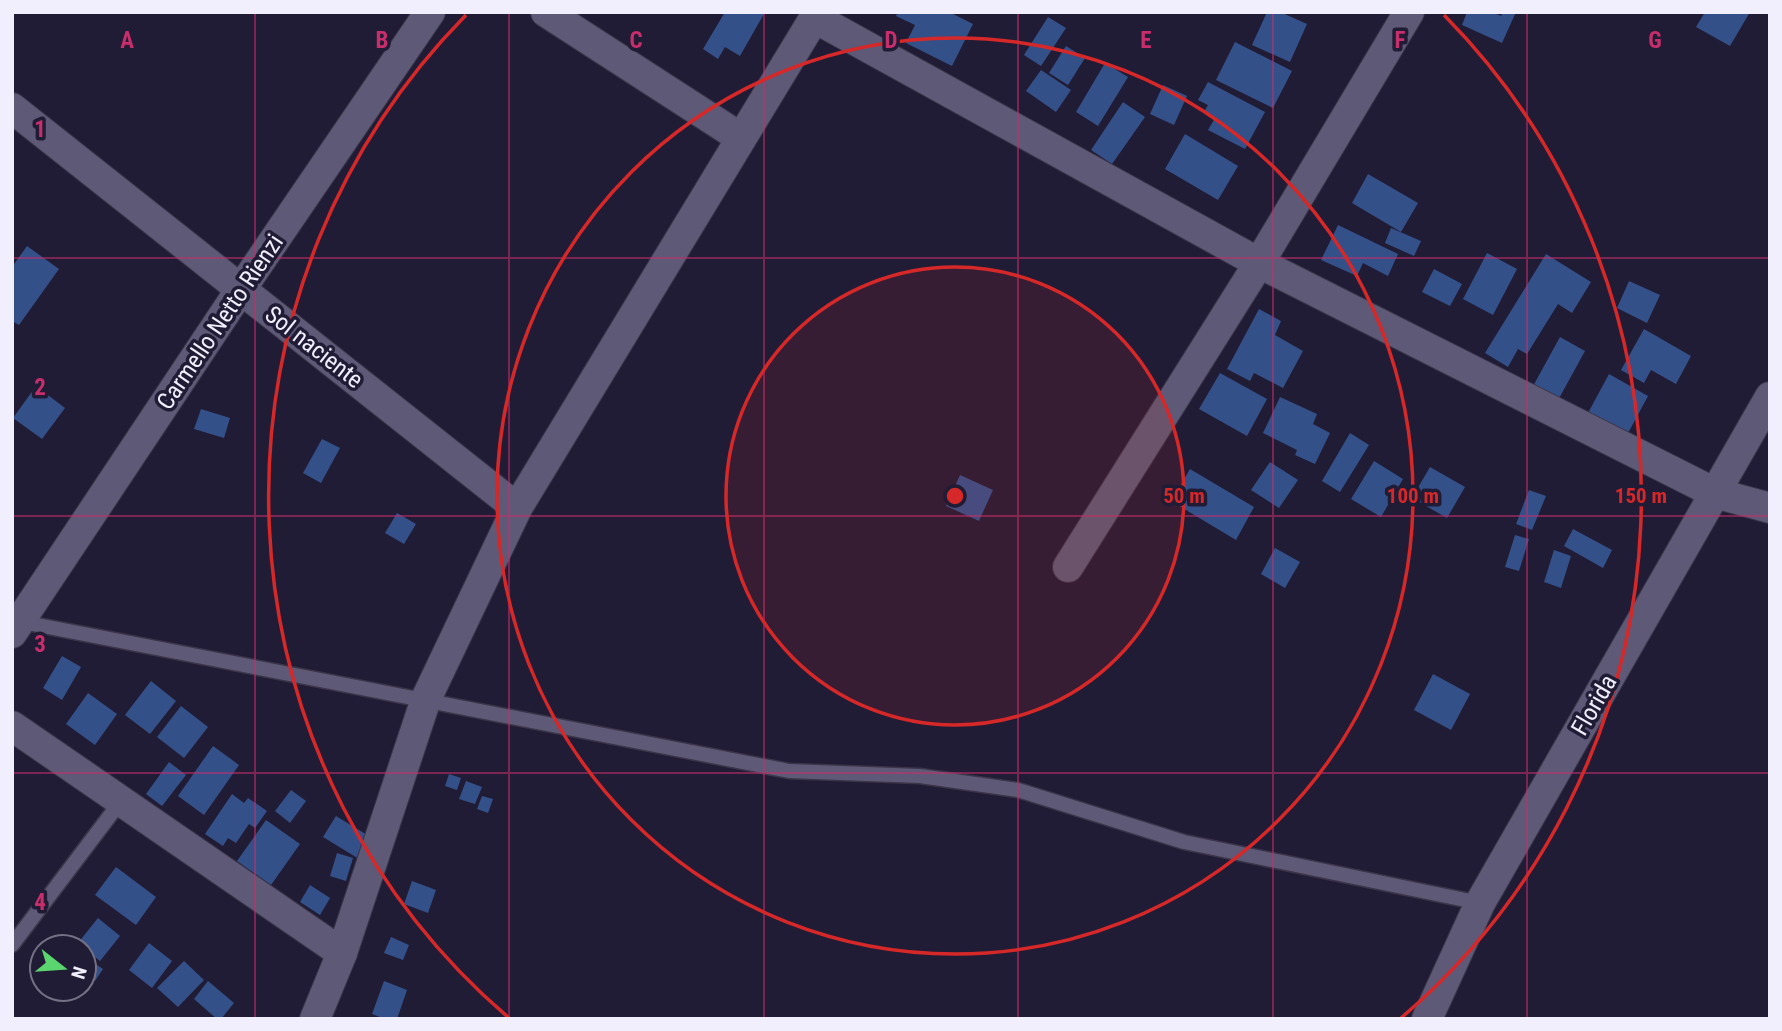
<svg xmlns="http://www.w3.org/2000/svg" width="1782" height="1031" font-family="'Roboto Condensed',sans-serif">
	<rect width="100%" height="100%" fill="#211c35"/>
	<g fill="#345089">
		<path d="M725,12h40l-25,44 -15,-9 -7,12 -15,-10z"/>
		<path d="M898,12h51l24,12 -21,42 -46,-23 9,-18 -19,-9z"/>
		<path d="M1267,12h13l27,12 -17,38 -38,-17z"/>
		<path d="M1467,12h25l9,4 2,-4h13l-14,31 -40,-18z"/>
		<path d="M1705,12h45l-20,34 -34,-19z"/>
		<path d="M1048,17l18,11 -25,38 -17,-11z"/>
		<path d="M1235,42l57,29 -19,37 -57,-28z"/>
		<path d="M1066,46l19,12 -17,27 -19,-12z"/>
		<path d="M1105,63l23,14 -30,49 -22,-14z"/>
		<path d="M1041,70l30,20 -15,22 -30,-21z"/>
		<path d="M1208,82l57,30 -20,37 -37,-19 7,-12 -11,-6 4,-7 -10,-5z"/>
		<path d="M1163,85l24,11 -13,29 -24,-11z"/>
		<path d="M1123,102l22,15 -33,47 -21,-14z"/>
		<path d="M1185,134l53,32 -20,34 -53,-31z"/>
		<path d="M1368,174l50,29 -17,29 -49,-29z"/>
		<path d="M1338,225l60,29 -10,22 -25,-13 -6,13 -36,-16z"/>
		<path d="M1391,228l30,13 -7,15 -29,-13z"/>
		<path d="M27,246l32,23 -40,56 -7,-4v-54z"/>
		<path d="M1487,253l30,16 -24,46 -30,-16z"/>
		<path d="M1546,254l45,28 -19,31 -14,-9 -31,50 -9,-5 -10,18 -23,-14z"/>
		<path d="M1434,269l28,15 -12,22 -28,-14z"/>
		<path d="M1629,281l31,14 -13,28 -30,-15z"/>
		<path d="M1259,309l22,12 -6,14 28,16 -20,37 -29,-15 -4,8 -23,-12z"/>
		<path d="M1644,329l47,27 -15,28 -25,-14 -7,13 -23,-13z"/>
		<path d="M1560,337l25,14 -28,51 -25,-14z"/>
		<path d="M1220,373l47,26 -20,37 -48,-27z"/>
		<path d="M1609,374l39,22 -21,39 -39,-22z"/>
		<path d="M36,386l29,22 -23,31 -29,-21z"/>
		<path d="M1280,397l37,17 -4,10 17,9 -15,31 -20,-9 2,-5 -34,-17z"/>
		<path d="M201,409l29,9 -6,20 -30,-9z"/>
		<path d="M1350,433l19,12 -29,47 -18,-11z"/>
		<path d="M322,439l18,9 -19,35 -18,-10z"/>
		<path d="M1374,461l29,18 -22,38 -30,-18z"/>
		<path d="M1270,462l28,18 -19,28 -28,-18z"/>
		<path d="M1430,467l35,20 -18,31 -35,-20z"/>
		<path d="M1190,469l64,38 -18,33 -65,-39z"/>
		<path d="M960,475l33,15 -14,31 -33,-15z"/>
		<path d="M1529,490l17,6 -14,34 -16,-6z"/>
		<path d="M397,513l19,11 -12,20 -19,-11z"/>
		<path d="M1573,529l39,21 -9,18 -39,-22z"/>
		<path d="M1515,535l14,4 -10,32 -14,-4z"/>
		<path d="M1275,548l25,14 -15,26 -24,-14z"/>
		<path d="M1554,550l17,6 -10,32 -17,-6z"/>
		<path d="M62,656l19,11 -19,33 -19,-12z"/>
		<path d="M1433,674l37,20 -19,36 -37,-20z"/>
		<path d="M151,681l25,20 -26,33 -25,-19z"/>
		<path d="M88,693l29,21 -22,31 -29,-21z"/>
		<path d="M181,706l27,21 -24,31 -27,-21z"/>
		<path d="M213,746l26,19 -35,50 -26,-19z"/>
		<path d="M169,762l17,13 -24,31 -16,-12z"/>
		<path d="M449,774l12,4 -4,12 -12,-4z"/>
		<path d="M466,781l16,6 -7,17 -16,-5z"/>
		<path d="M291,790l15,11 -16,22 -15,-12z"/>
		<path d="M232,794l12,9 4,-5 19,13 -12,17 -6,-4 -13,19 -8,-5 -5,8 -18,-12z"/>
		<path d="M482,796l11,3 -5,14 -11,-4z"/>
		<path d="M336,816l36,22 -13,21 -36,-22z"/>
		<path d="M266,820l34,24 -29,41 -34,-24z"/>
		<path d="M337,853l16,5 -7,23 -16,-5z"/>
		<path d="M116,867l40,30 -20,28 -41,-30z"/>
		<path d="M412,881l24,9 -8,23 -24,-9z"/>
		<path d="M310,885l20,13 -10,17 -20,-13z"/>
		<path d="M98,918l22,18 -20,25 -22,-18z"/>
		<path d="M391,937l18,8 -6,15 -19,-7z"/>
		<path d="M149,943l23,18 -20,27 -23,-18z"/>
		<path d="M84,956l19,13 -8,12 -11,-7z"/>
		<path d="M184,961l20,19 -26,27 -21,-19z"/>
		<path d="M208,981l26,22 -13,16h-4l-23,-20z"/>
		<path d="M384,981l23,9 -10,29h-12l-13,-5z"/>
	</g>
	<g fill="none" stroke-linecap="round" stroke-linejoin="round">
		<g stroke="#3a3549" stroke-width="17">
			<g id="service">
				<path d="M17,621l772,150 131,5 98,14 166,52 296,61"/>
				<path d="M12,945l109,-144"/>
			</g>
		</g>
		<g stroke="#3a3549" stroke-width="32">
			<g id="minor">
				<path d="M546,12l195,126"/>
				<path d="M815,18l444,245 456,230 55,15"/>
				<path d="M12,108l505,400"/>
				<path d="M1068,567l191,-304 150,-251"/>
				<path d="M12,633l229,-344 189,-277"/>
				<path d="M12,726l330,227"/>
				<path d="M315,1019l27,-66 84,-254 91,-191 301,-496"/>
				<path d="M1427,1019l53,-116 290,-506"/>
			</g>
		</g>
		<use href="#service" stroke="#5e5976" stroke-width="14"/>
		<use href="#minor" stroke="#5e5976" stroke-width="30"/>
	</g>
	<path fill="none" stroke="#c72e6b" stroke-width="2" stroke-opacity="0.55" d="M255,12v1007M509,12v1007M764,12v1007M1018,12v1007M1273,12v1007M1527,12v1007M12,258h1758M12,516h1758M12,773h1758"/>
	<circle cx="955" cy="496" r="229" fill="#d62828" fill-opacity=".12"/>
	<g fill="none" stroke="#d62828" stroke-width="3.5">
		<circle cx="955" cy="496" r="229"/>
		<circle cx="955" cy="496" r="458"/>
		<path d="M509 1018A686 686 0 0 1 466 15M1444 15A686 686 0 0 1 1401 1018"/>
	</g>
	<g text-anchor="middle" stroke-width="7" stroke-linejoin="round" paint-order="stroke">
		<g font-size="24" fill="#f1effe" stroke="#211c35">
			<text transform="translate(220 322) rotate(-56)" y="8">Carmello Netto Rienzi</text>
			<text transform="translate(314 347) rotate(38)" y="8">Sol naciente</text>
			<text transform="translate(1594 705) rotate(-60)" y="8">Florida</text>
		</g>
	</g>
	<g font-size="23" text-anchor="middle" font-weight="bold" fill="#c72e6b" stroke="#211c35" stroke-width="7" stroke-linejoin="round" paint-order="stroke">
		<text x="127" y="48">A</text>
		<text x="382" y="48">B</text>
		<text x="636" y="48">C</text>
		<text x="891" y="48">D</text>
		<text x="1146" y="48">E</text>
		<text x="1400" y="48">F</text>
		<text x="1655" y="48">G</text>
		<text x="40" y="137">1</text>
		<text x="40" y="395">2</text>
		<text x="40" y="652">3</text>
		<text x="40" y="910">4</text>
	</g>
	<circle cx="955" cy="496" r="10" fill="#d62828" stroke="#211c35" stroke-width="3.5"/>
	<g font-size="21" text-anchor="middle" font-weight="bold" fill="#d62828" stroke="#211c35" stroke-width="7" stroke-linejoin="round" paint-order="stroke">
		<text x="1184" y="503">50 m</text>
		<text x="1413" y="503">100 m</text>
		<text x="1641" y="503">150 m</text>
	</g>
	<rect width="1782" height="1031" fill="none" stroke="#f1effe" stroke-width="28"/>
	<g transform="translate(63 968) rotate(107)"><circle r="33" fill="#211c35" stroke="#747085" stroke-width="2"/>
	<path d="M0-5L12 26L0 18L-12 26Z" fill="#5bd56e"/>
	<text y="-10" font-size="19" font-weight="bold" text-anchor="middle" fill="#f1effe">N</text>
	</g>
</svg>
